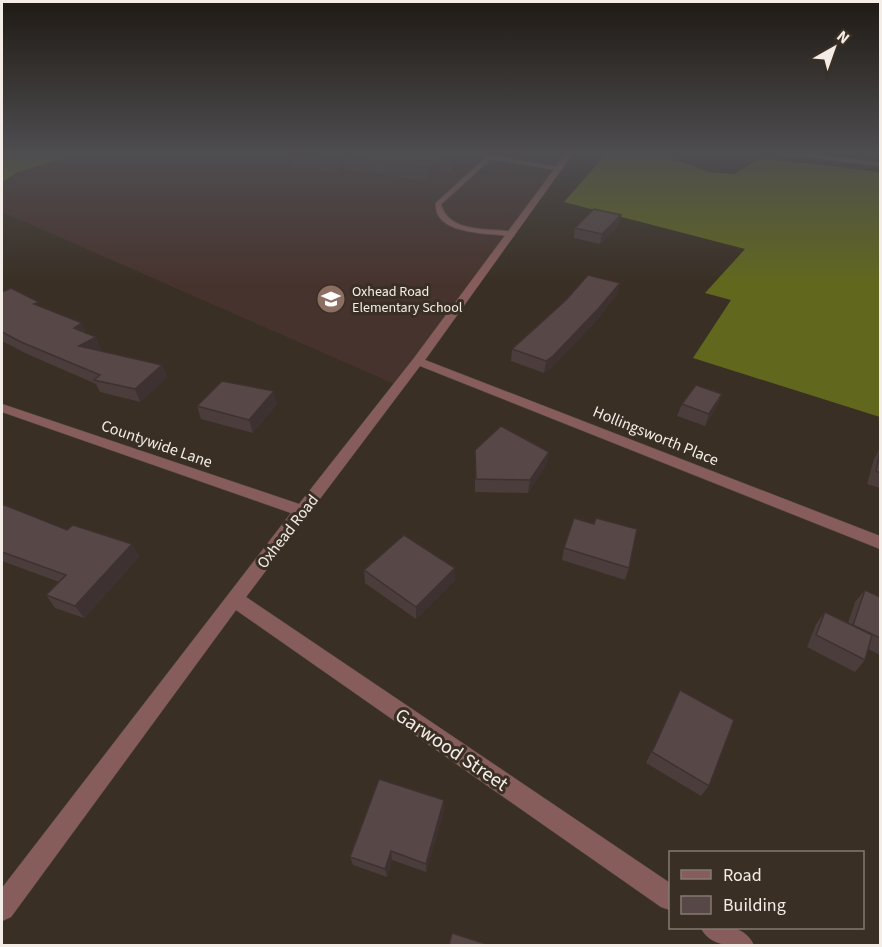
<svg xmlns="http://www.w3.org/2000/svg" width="882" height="947" font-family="'Source Sans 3',sans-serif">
	<rect width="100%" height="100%" fill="#392f24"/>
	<path fill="#47332e" d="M2,152h568l-171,234 -397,-174z"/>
	<g fill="#61681d">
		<path d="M2,152h80l-64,20 -16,10z"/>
		<path d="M611,152h56l10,8 32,12 25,2 27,-16 119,14v245l-187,-59 38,-58 -26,-7 40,-44 -181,-47 42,-48z"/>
	</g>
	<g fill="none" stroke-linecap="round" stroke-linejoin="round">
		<g stroke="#574d43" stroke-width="2">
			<g id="lane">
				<path d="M492,152h6l-4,4 67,12 -3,2 -67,-11 -50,45c7,30 49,24 73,28v4h-3c-22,-3 -78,-1 -75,-33z"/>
				<path d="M769,152h14l97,10v4z"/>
			</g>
		</g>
		<g stroke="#574d43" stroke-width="1">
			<g id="street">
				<path d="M567,152h7l-149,208 455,176v13l-460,-183 -174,231 424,286v27l-9,-3 -425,-297 -225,307 -9,4v-33l289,-375 -289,-101v-8l297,100 115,-146z"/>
				<path d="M701,928c20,-2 44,-4 53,18 -21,0 -44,1 -53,-18z"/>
			</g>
		</g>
		<use href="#lane" fill="#875d5b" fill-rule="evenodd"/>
		<use href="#street" fill="#875d5b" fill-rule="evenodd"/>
	</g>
	<g fill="#4b3d3c">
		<path d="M291,152h183l-23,20 -11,-1 -12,10 -84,-12 -5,3 -46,-6z"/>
		<path d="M619,225l-19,19 -26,-6 1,-10z"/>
		<path d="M620,283l-3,11 -20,26 -46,48 -7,5 -33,-12 1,-12z"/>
		<path d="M2,292l80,31 4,10 15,16 -3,2 64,14 5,12 -27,25 -40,-10 -4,-8 -69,-30 -25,-13z"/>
		<path d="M722,394l-5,12 -12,20 -28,-10 5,-12z"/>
		<path d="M277,404l-24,29 -52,-14 -4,-13z"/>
		<path d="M880,448v40l-13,-4 7,-25z"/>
		<path d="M475,450l74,2 -2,12 -19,29 -53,-1z"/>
		<path d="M2,504l65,26 65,14 7,13 -55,61 -29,-10 -9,-13 13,-13 -57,-21z"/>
		<path d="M564,548l65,20 -4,12 -63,-20z"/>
		<path d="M455,568v12l-39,39 -51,-36 -1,-13z"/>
		<path d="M865,590l15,7v58l-12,-6 -3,11 -10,12 -48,-25 9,-23 9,-12 23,11 7,-21z"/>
		<path d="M680,690l29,96 -8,10 -55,-33z"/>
		<path d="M444,810l-18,62 -34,-12 -5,17 -34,-12 -3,-8z"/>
	</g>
	<g fill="#3d3231">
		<path d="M460,152h14l-23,20 1,-13z"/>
		<path d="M343,155l1,14 -5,3 -2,-13z"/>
		<path d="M440,157v14l-12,10v-13z"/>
		<path d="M621,215l-2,10 -19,19 2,-10z"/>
		<path d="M620,283l-3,11 -20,26 -46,48 -7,5 2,-12z"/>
		<path d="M82,323l5,12 -13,-7z"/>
		<path d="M96,337l5,12 -16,9 -6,-12z"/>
		<path d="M162,365l5,12 -27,25 -5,-13z"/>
		<path d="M274,391l3,13 -24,29 -4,-13z"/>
		<path d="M722,394l-5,12 -12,20 4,-12z"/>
		<path d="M549,452l-2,12 -19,29 2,-13z"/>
		<path d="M132,544l7,13 -55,61 -9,-12z"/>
		<path d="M455,568v12l-39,39v-12z"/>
		<path d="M444,800v10l-18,62v-8z"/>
		<path d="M391,851l1,9 -5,17 -2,-8z"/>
	</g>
	<g fill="#574746" stroke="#3d3231" stroke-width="1.5">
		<path d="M291,152h169l-8,7 -12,-2 -12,11 -85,-13 -6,4z"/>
		<path d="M594,209l27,6 -19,19 -27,-6z"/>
		<path d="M588,275l32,8 -21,25 -46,48 -7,5 -34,-12 54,-49z"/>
		<path d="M11,288l28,14 -5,2 48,19 -8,5 22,9 -17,9 83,19 -27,24 -41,-9 6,-5 -79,-33 -19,-10v-40z"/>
		<path d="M222,381l52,10 -25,29 -52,-14z"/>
		<path d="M696,385l26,9 -13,20 -27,-10z"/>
		<path d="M501,426l48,26 -19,28 -54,-1 -1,-29z"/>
		<path d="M880,451v22l-4,-2z"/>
		<path d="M2,504l65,26 6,-5 59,19 -57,62 -29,-11 20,-20 -64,-23z"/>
		<path d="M574,518l20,6 2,-6 41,11 -8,39 -65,-20z"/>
		<path d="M404,535l51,33 -39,39 -52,-37z"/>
		<path d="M865,590l15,7v41l-27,-13z"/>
		<path d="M825,612l47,23 -7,25 -49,-25z"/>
		<path d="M680,690l54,30 -25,66 -57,-34z"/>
		<path d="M379,779l65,21 -18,64 -35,-13 -6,18 -35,-12z"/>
		<path d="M452,933l37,12h-40z"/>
	</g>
	<linearGradient id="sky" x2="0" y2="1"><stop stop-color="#1f1a14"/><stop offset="0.54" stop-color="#4e4d50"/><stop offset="1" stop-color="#4e4d50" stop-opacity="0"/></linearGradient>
	<rect width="882" height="284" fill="url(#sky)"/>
	<defs>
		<g id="school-disc" transform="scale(1.5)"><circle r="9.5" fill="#8d6e63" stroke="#392f24"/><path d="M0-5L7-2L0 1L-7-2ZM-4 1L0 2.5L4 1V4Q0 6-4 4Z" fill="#fff"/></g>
	</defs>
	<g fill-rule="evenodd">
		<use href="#school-disc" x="331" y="299"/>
	</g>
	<g text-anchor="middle" stroke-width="6" stroke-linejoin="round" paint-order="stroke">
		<g font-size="14" fill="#f4ede7" stroke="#392f24" text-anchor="start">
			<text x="352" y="296">Oxhead Road<tspan x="352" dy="16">Elementary School</tspan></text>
		</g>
		<g font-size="16" fill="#f4ede7" stroke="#392f24">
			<text transform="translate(656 435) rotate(22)" y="6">Hollingsworth Place</text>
			<text transform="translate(157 443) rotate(19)" y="6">Countywide Lane</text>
			<text transform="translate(287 531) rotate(-52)" y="6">Oxhead Road</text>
		</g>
		<g font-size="20" fill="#f4ede7" stroke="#392f24">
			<text transform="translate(452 749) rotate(34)" y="7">Garwood Street</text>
		</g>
	</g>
	<rect width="882" height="947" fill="none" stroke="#f4ede7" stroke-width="6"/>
	<rect x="669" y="851" width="195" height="78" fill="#392f24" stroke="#847b72" stroke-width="1.5"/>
	<rect x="681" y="870" width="30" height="9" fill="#875d5b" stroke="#847b72" stroke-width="1.5"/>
	<text x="723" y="881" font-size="18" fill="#f4ede7">Road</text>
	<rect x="681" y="896" width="30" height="18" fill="#574746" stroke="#847b72" stroke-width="1.5"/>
	<text x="723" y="911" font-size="18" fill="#f4ede7">Building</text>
	<g transform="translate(834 48) rotate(40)" stroke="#392f24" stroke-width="4.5" paint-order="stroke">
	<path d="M0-4.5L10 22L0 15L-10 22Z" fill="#f4ede7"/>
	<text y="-9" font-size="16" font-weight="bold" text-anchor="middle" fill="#f4ede7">N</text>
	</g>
</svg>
